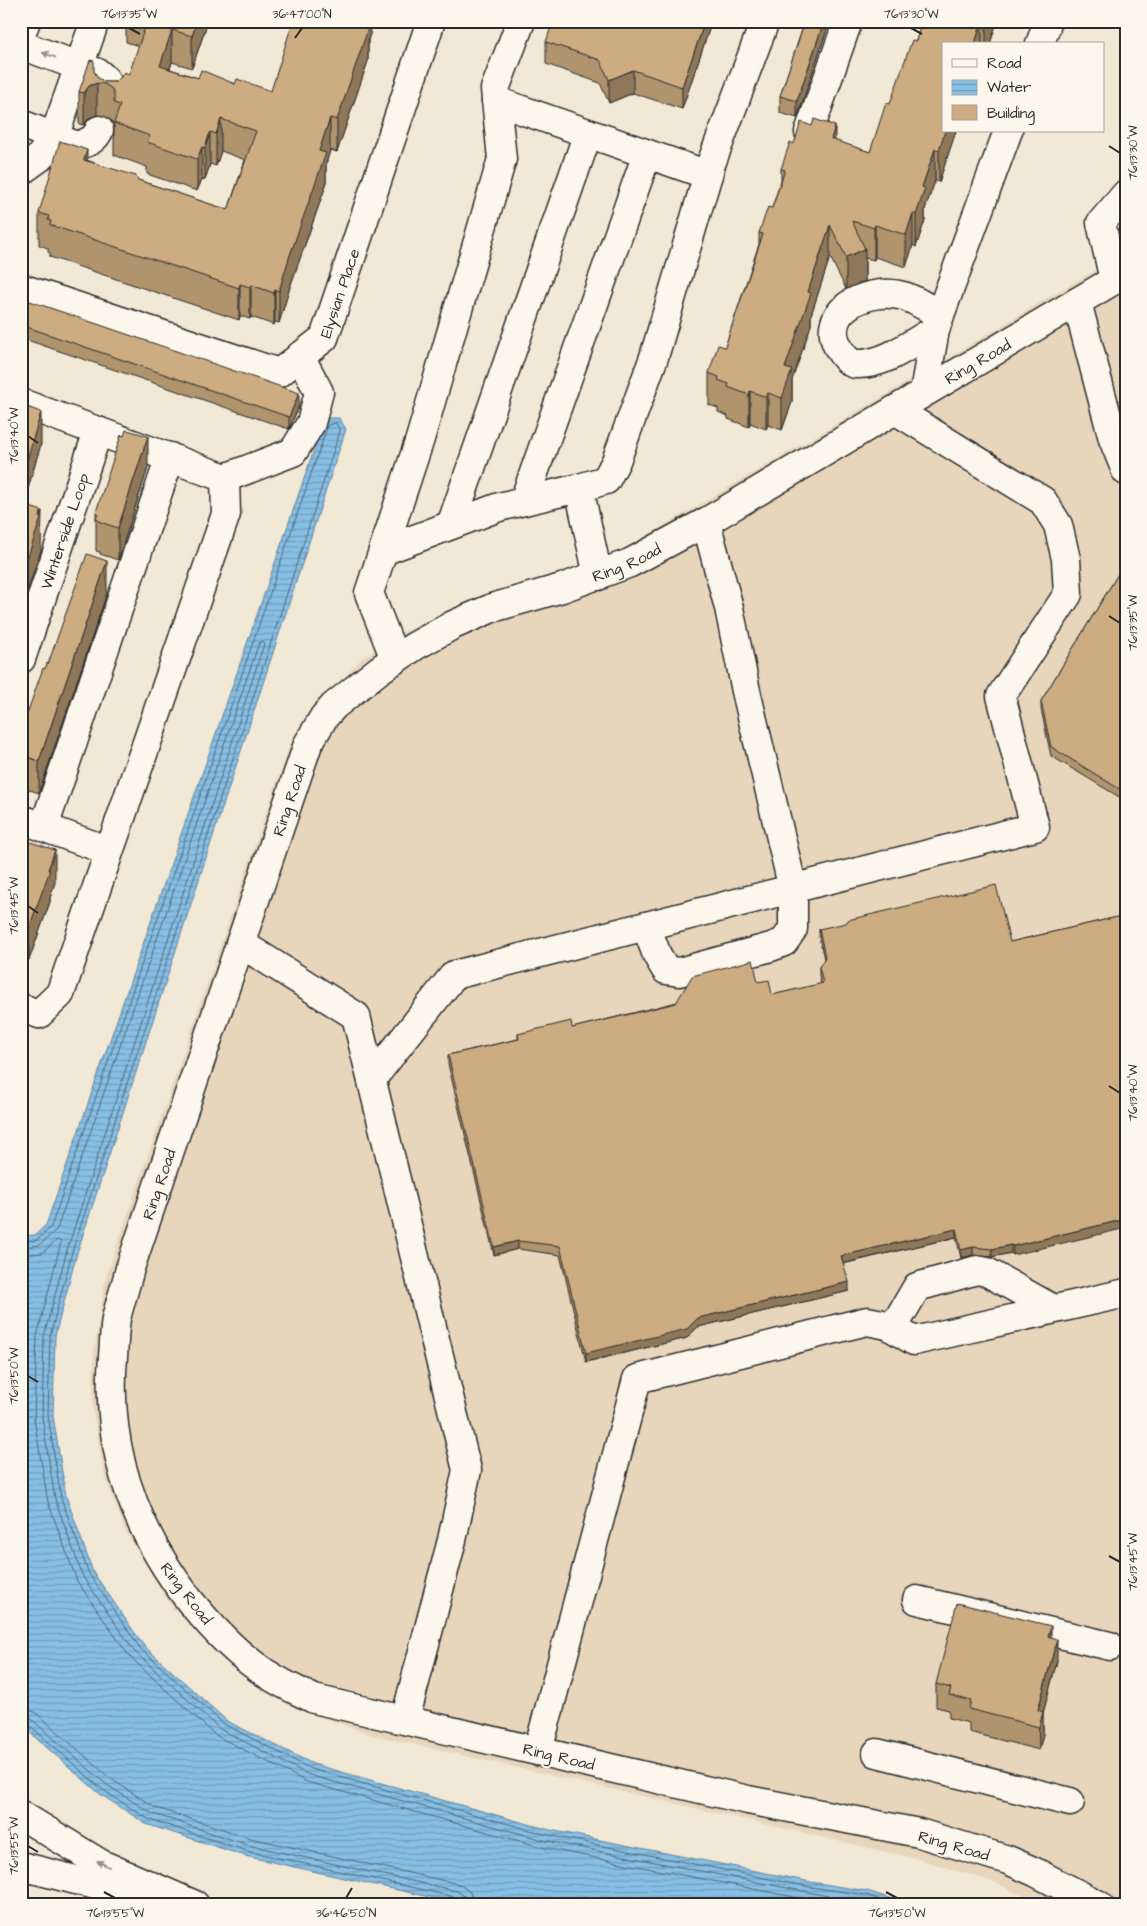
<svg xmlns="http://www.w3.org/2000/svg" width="1147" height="1926" font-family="'Architects Daughter',sans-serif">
	<defs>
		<pattern id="water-rules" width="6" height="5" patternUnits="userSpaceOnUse" patternTransform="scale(1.25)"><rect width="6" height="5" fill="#87c0e6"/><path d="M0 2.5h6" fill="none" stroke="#6f9cbb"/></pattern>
	</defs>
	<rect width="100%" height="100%" fill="#f2e8d6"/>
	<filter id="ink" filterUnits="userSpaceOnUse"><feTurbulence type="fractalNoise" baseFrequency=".02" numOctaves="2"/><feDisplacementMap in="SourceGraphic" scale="10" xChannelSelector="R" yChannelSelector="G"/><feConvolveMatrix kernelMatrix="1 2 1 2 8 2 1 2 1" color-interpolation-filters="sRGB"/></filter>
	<g filter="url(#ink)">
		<path fill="#e7d6bc" d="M1126,254v1651h-84l-48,-23 -76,-23 -545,-124 -67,-23 -39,-21 -64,-52 -32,-33 -45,-74 -21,-55 -12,-65 1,-59 11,-73 185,-536 13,-21 58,-64 38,-25 93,-43 59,-16 68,-23 344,-203 111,-67z"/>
		<path fill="url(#water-rules)" stroke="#62849b" d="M325,418h14l7,11 -269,824 -22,83 -2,80 13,80 27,76 51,74 83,75 86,43 237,66 261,52 56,9 44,14h-446l-220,-49 -99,-32 -46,-30 -79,-69v-489l14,-1 11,-10z"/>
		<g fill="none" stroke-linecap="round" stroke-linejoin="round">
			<g stroke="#506776" stroke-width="1">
				<path d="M21,1241l16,-1 14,-13 277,-802 8,-2 4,8 -268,821 -22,84 -2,80 13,82 28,76 51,74 84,76 87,45 237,66 262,52 56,8 29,10"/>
				<path d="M21,1247l19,-2 17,-16 202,-586 4,-2 1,3 -197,606 -23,86 -2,81 13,82 28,78 52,75 85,77 89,46 238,66 327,64"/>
				<path d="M21,1255l21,-2 15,-13 4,2 -24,94 -3,82 14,84 29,79 52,75 86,79 92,47 238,66 290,57"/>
				<path d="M21,1708l14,4 76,67 43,28 96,31 209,46 11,8 4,13"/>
				<path d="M21,1715l9,3 77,67 44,28 97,32 209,46 7,5 2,9"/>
				<path d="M21,1722l6,1 76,67 45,29 99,32 208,46 4,3 1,5"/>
			</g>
			<g stroke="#2b2b2b" stroke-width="31">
				<g id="minor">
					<path d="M21,34l5,-13"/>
					<path d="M1040,44l8,-23"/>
					<path d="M21,45l77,28c9,7 15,14 11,26"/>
					<path d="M496,101l212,74"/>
					<path d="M21,124l56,22c9,-3 19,-6 22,-16"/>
					<path d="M809,132l39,-111"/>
					<path d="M21,171l18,-13 15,-21 41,-116"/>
					<path d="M1114,280l-13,-57 25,-29"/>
					<path id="s1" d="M21,288l258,85 45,-35 107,-317"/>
					<path d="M1077,302l36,137 13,32"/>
					<path d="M935,330c-23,13 -49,34 -76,34 -8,1 -14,-6 -18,-12 -26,-39 23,-64 58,-57 13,2 28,13 41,20"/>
					<path d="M924,392l11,-62 5,-15 68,-184"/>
					<path d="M21,403l204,75"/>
					<path d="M225,478l68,-26 18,-29 8,-31 -19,-36"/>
					<path d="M524,501l123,-347"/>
					<path d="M451,525l137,-392"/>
					<path d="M383,551l116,-44 80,-19"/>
					<path d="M598,576l-19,-88 27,-8 10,-19 38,-104 57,-193 54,-143"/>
					<path id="s2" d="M21,659l77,-228"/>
					<path d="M395,659l-26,-66 51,-154 82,-280 -7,-70 26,-68"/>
					<path d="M21,819l88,32"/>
					<path d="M44,827l126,-370"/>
					<path d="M646,926l11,29 9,15 13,2 92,-25 13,-5 9,-13v-40l-47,-198 -17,-83 -23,-86"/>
					<path d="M240,943l116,73 111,454 -15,70 -47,180"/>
					<path d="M21,1008l18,6 21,-20 166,-480 -1,-36"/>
					<path d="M372,1079l82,-104 581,-148 -34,-131 67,-102 -2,-35 -8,-34 -15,-24 -148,-91"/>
					<path d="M893,1328l24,-41 60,-17 10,2 66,37"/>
					<path d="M917,1600l193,46"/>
					<path d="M538,1751l99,-372 230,-58 21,4 26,16 212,-48"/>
					<path d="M877,1753l193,49"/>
					<path id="s3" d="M1099,1905l-64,-33 -27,-12 -89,-27 -171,-33 -434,-101c-16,-8 -32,-15 -47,-25 -30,-19 -55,-46 -77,-73 -56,-72 -85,-153 -77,-244 1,-12 1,-26 3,-38 4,-17 10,-34 14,-51l178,-524 16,-27 10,-11 45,-36 36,-24 38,-21 39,-17 70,-20 68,-25 76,-41 420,-249"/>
				</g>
			</g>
			<g stroke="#2b2b2b" stroke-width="31">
				<path id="major" d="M21,1866l152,39"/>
			</g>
			<g stroke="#2b2b2b" stroke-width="31">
				<path id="highway" d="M21,1815l80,49 94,41"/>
			</g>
			<use href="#minor" stroke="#fbf7ec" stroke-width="28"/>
			<use href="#major" stroke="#fbf7ec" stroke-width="28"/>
			<use href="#highway" stroke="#fbf7ec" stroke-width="28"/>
		</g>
		<g fill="#af946e" stroke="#2b2b2b">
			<path d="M126,21h82l-16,47 -20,-6 -2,7 28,9 37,6 36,7 99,-70v13l-2,6v21l-31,91 -7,-2 -4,14v21l-36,102 -11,36 -4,-1 -1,3 -23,-8 -1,2 -10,-3 -1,4 -189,-63v-4l-2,-1v-4l-9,-3v-32l48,-53 51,20 90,30 17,-50 -24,-9 -5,15 -6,-2 -5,16 -3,-1 -5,12 -50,-17v-7l-33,-12v-29l-2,-5 -7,-5 -8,-1 -8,3 -5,7 -5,-1v-32l15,-21 4,7 7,4h9l15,-8 10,-28 -13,-4z"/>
			<path d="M712,21l-30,88 -49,-16 -24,10 -9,-20 -54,-19v-22z"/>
			<path d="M805,21h25l-33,97 -17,-5v-17z"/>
			<path d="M922,21h75l-7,23h-47v87h13l-17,51 -4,-1 -10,28v11l-9,27 -3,-2 -7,22 -31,-10 -1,3 -9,-2v23l-19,8 -16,-32 -19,58v10l-19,55v22l-10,28 -14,-5 -2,4 -16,-6 -1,4 -21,-8v-3l-10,-4v-4l-9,-3v-32l16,-26 34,-103v-11l13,-25 9,-28v-11l13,-25 41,-3 35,11 46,-111z"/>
			<path d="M21,298l278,108 -10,23 -268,-91z"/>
			<path d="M21,405l20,39 -17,58 -3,-1z"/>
			<path d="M148,468l-30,92 -18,-6v-2l-4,-1v-39z"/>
			<path d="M1126,561v240l-75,-45 -10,-47v-8z"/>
			<path d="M107,593l-68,200 -18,-6v-32l24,-86 3,-5z"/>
			<path d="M21,839l34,43 -5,16v4l-21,58 -8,-3z"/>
			<path d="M1126,915l-113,340 -2,-2 -19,4 -19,-2 -12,3 -5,-21 -113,27 6,27 -151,36 -11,11 -101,24 -26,-107 -42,-6 -24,6 -46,-191v-9l70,-16v-5l54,-6 186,-46 14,13 49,-11 -2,-8v-9l5,-8 -5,-22v-8l191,13z"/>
			<path d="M1051,1637l6,24 -14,52v21l-4,16 -70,-18v-9l-20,-5v-8l-13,-3v-23z"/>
		</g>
		<g fill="#8f785a" stroke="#2b2b2b">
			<path d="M197,21h11l-16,47v-32z"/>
			<path d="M363,21h7v13l-2,6v21l-31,91v-32z"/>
			<path d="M705,21h7l-30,88v-22z"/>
			<path d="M824,21h6l-33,97v-17z"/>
			<path d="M982,21v23h-7z"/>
			<path d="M986,21h11l-7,23h-4z"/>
			<path d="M172,30v32l-12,36v-32z"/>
			<path d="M633,70v23l-24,10v-23z"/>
			<path d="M97,83v32l-8,3 -5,7v-32l5,-7z"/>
			<path d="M330,118v32l-4,14v21l-36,102 -11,36v-32l40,-140z"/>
			<path d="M221,119v32l-5,15v-32z"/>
			<path d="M835,126v32l-4,-19z"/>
			<path d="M945,131h11l-17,51v-32z"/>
			<path d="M210,132v32l-5,16v-32z"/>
			<path d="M202,147v32l-5,12v-32z"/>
			<path d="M935,149v32l-10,28v11l-9,27v-32l6,-28z"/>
			<path d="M87,150v32l-3,-22z"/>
			<path d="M913,213v32l-7,22v-32z"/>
			<path d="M830,225v32l-19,58v10l-19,55v22l-10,28v-32l3,-30 23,-76z"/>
			<path d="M875,225v32l-1,3v-32z"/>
			<path d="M865,249v32l-19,8v-32z"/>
			<path d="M240,284v32l-1,4v-32z"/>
			<path d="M251,285v32l-1,2v-32z"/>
			<path d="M275,290v32l-1,3v-32z"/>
			<path d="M750,391v32l-1,4v-32z"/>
			<path d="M299,393v13l-10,23v-12z"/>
			<path d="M768,393v32l-2,4v-32z"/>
			<path d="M41,412v32l-17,58v-32z"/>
			<path d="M148,436v32l-30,92v-32z"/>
			<path d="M42,511l-1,39 -20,59v-32z"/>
			<path d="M107,561v32l-68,200v-32z"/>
			<path d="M55,850v32l-5,16v4l-21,58v-32z"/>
			<path d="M1126,1219v9l-113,27v-9z"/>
			<path d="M956,1229v8l-115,27v-8z"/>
			<path d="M518,1241v8l-24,6v-8z"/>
			<path d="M1011,1245v8l-19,4v-8z"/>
			<path d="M973,1247v8l-12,3v-8z"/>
			<path d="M849,1282v9l-151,36 -11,11 -101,24v-9l112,-35z"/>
			<path d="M1051,1626v22l-3,-12z"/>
			<path d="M1057,1639v22l-14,52v21l-4,16 -1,-40z"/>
		</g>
		<g fill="#ccac80" stroke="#2b2b2b">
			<path d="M147,21h50l-5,15 -20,-6 -12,36 38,12 3,-8 34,14 2,-5 34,12 22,-70h70l-1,6 6,2 -31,91 -7,-2 -11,33 7,2 -36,102 -11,36 -4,-1 -1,3 -23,-8 -1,2 -10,-3 -1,4 -189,-63 1,-4 -3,-1 1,-4 -10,-3 21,-72 27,9 -3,10 52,16 2,4 90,30 28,-79 -35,-12 -5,15 -6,-2 -5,16 -3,-1 -5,12 -50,-17 3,-6 -36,-13 6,-18 -6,-2v-7l-2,-7 -7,-5 -8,-1 -8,3 -5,7 -5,-1 11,-32 4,1v10l4,7 7,4h9l6,-4 4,-6 5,2z"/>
			<path d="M553,21h152l-23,66 -49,-17 -24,10 -9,-20 -54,-18z"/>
			<path d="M805,21h19l-27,80 -17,-5z"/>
			<path d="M922,21h60l-7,23h-32v87h2l-6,19 -4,-1 -13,38 3,1 -9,27 -3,-2 -7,22 -31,-10 -1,3 -22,-7 13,28 -19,8 -16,-32 -22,67 3,1 -26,75 7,2 -10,28 -14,-5 -2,4 -16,-6 -1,4 -21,-8 1,-3 -11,-4 1,-3 -10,-4 9,-28 7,2 38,-113 -4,-1 9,-26 4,1 13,-38 -4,-1 9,-27 4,2 7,-22 11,4 2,-7 21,7 -4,13 39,13 16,-49 4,1 22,-64 4,1z"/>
			<path d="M21,298l278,95 -10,24 -268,-92z"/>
			<path d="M21,405l20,7 -17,58h-3z"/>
			<path d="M126,430l5,1 17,5 -30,92 -18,-6v-1l-4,-2 2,-6 -2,-1 25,-77 3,1z"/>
			<path d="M21,504l21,7 -3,6 2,1 -20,59z"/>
			<path d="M87,554l20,7 -68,200 -18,-6v-24l22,-63 2,1 2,-6 1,1z"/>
			<path d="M1126,561v232l-75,-46 -10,-46z"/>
			<path d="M21,839l34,11 -7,20h2l-21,58 -8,-3z"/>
			<path d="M996,885l14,57 116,-27v304l-113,27 -2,-1 -19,4 -19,-2 -12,3 -5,-21 -115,27 8,26 -151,36 -11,11 -101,24 -26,-107 -42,-5 -24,6 -46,-192 71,-16 -1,-5 53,-13 1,7 104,-25 16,-27 61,-16 5,22 11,-2 3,15 51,-12 -4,-16 6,-10 -6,-28 27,-6 2,-3z"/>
			<path d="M957,1603l94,23 -3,10 9,3 -19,71 5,2 -4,15 -70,-18 2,-8 -22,-6 2,-7 -15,-4z"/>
		</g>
		<defs><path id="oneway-solid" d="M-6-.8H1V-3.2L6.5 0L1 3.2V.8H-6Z" transform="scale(1.25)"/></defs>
		<g fill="#93918c">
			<use href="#oneway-solid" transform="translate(49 55) rotate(-160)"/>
			<use href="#oneway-solid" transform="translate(103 1864) rotate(-153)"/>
		</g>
	</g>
	<path fill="none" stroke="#2b2b2b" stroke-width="2" d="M129,28l11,6M911,28l11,6M295,38l7,-10M1109,146l11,7M28,436l10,7M1109,616l11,7M28,906l10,7M1109,1086l11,7M28,1376l10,6M1109,1556l11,6M28,1846l10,6M104,1892l11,6M886,1892l11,6M346,1898l6,-10"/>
	<g text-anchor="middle" stroke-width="4" stroke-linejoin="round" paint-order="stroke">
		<g font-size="16" fill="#2b2b2b" stroke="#fbf7ec">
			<text dy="6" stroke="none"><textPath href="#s1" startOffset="376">Elysian Place</textPath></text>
			<text dy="6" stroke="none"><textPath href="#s3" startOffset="2661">Ring Road</textPath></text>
			<text dy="6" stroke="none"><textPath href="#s2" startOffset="135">Winterside Loop</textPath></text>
			<text dy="6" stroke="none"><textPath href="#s3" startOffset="2256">Ring Road</textPath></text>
			<text dy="6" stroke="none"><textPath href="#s3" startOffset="1821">Ring Road</textPath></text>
			<text dy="6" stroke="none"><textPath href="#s3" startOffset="1416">Ring Road</textPath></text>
			<text transform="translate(187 1593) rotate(52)" y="6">Ring Road</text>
			<text transform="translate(559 1756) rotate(13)" y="6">Ring Road</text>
			<text transform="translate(954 1845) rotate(16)" y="6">Ring Road</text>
		</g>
	</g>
	<rect width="1147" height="1926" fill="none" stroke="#fbf7ec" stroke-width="55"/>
	<rect x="942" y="42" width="162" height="90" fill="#fbf7ec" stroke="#a8a59f"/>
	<rect x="952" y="59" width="25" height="8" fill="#fbf7ec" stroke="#a8a59f"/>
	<text x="987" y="68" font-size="15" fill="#2b2b2b">Road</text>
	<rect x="952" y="80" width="25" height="15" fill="url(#water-rules)" stroke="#a8a59f"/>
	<text x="987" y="92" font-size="15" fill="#2b2b2b">Water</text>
	<rect x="952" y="105" width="25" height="15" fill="#ccac80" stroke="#a8a59f"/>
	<text x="987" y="118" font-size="15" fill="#2b2b2b">Building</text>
	<rect x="28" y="28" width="1092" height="1870" fill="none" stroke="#2b2b2b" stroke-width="2"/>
	<g font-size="12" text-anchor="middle" fill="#2b2b2b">
		<text x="129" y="18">76°13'35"W</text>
		<text x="302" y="18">36°47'00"N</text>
		<text x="911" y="18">76°13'30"W</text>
		<text transform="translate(1133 153) rotate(-90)" y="4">76°13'30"W</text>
		<text transform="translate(14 436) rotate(-90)" y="4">76°13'40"W</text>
		<text transform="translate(1133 623) rotate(-90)" y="4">76°13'35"W</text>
		<text transform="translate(14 906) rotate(-90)" y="4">76°13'45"W</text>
		<text transform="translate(1133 1093) rotate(-90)" y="4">76°13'40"W</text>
		<text transform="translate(14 1376) rotate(-90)" y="4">76°13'50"W</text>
		<text transform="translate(1133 1562) rotate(-90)" y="4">76°13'45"W</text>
		<text transform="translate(14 1846) rotate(-90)" y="4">76°13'55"W</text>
		<text x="115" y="1917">76°13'55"W</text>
		<text x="346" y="1917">36°46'50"N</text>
		<text x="897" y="1917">76°13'50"W</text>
	</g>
</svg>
